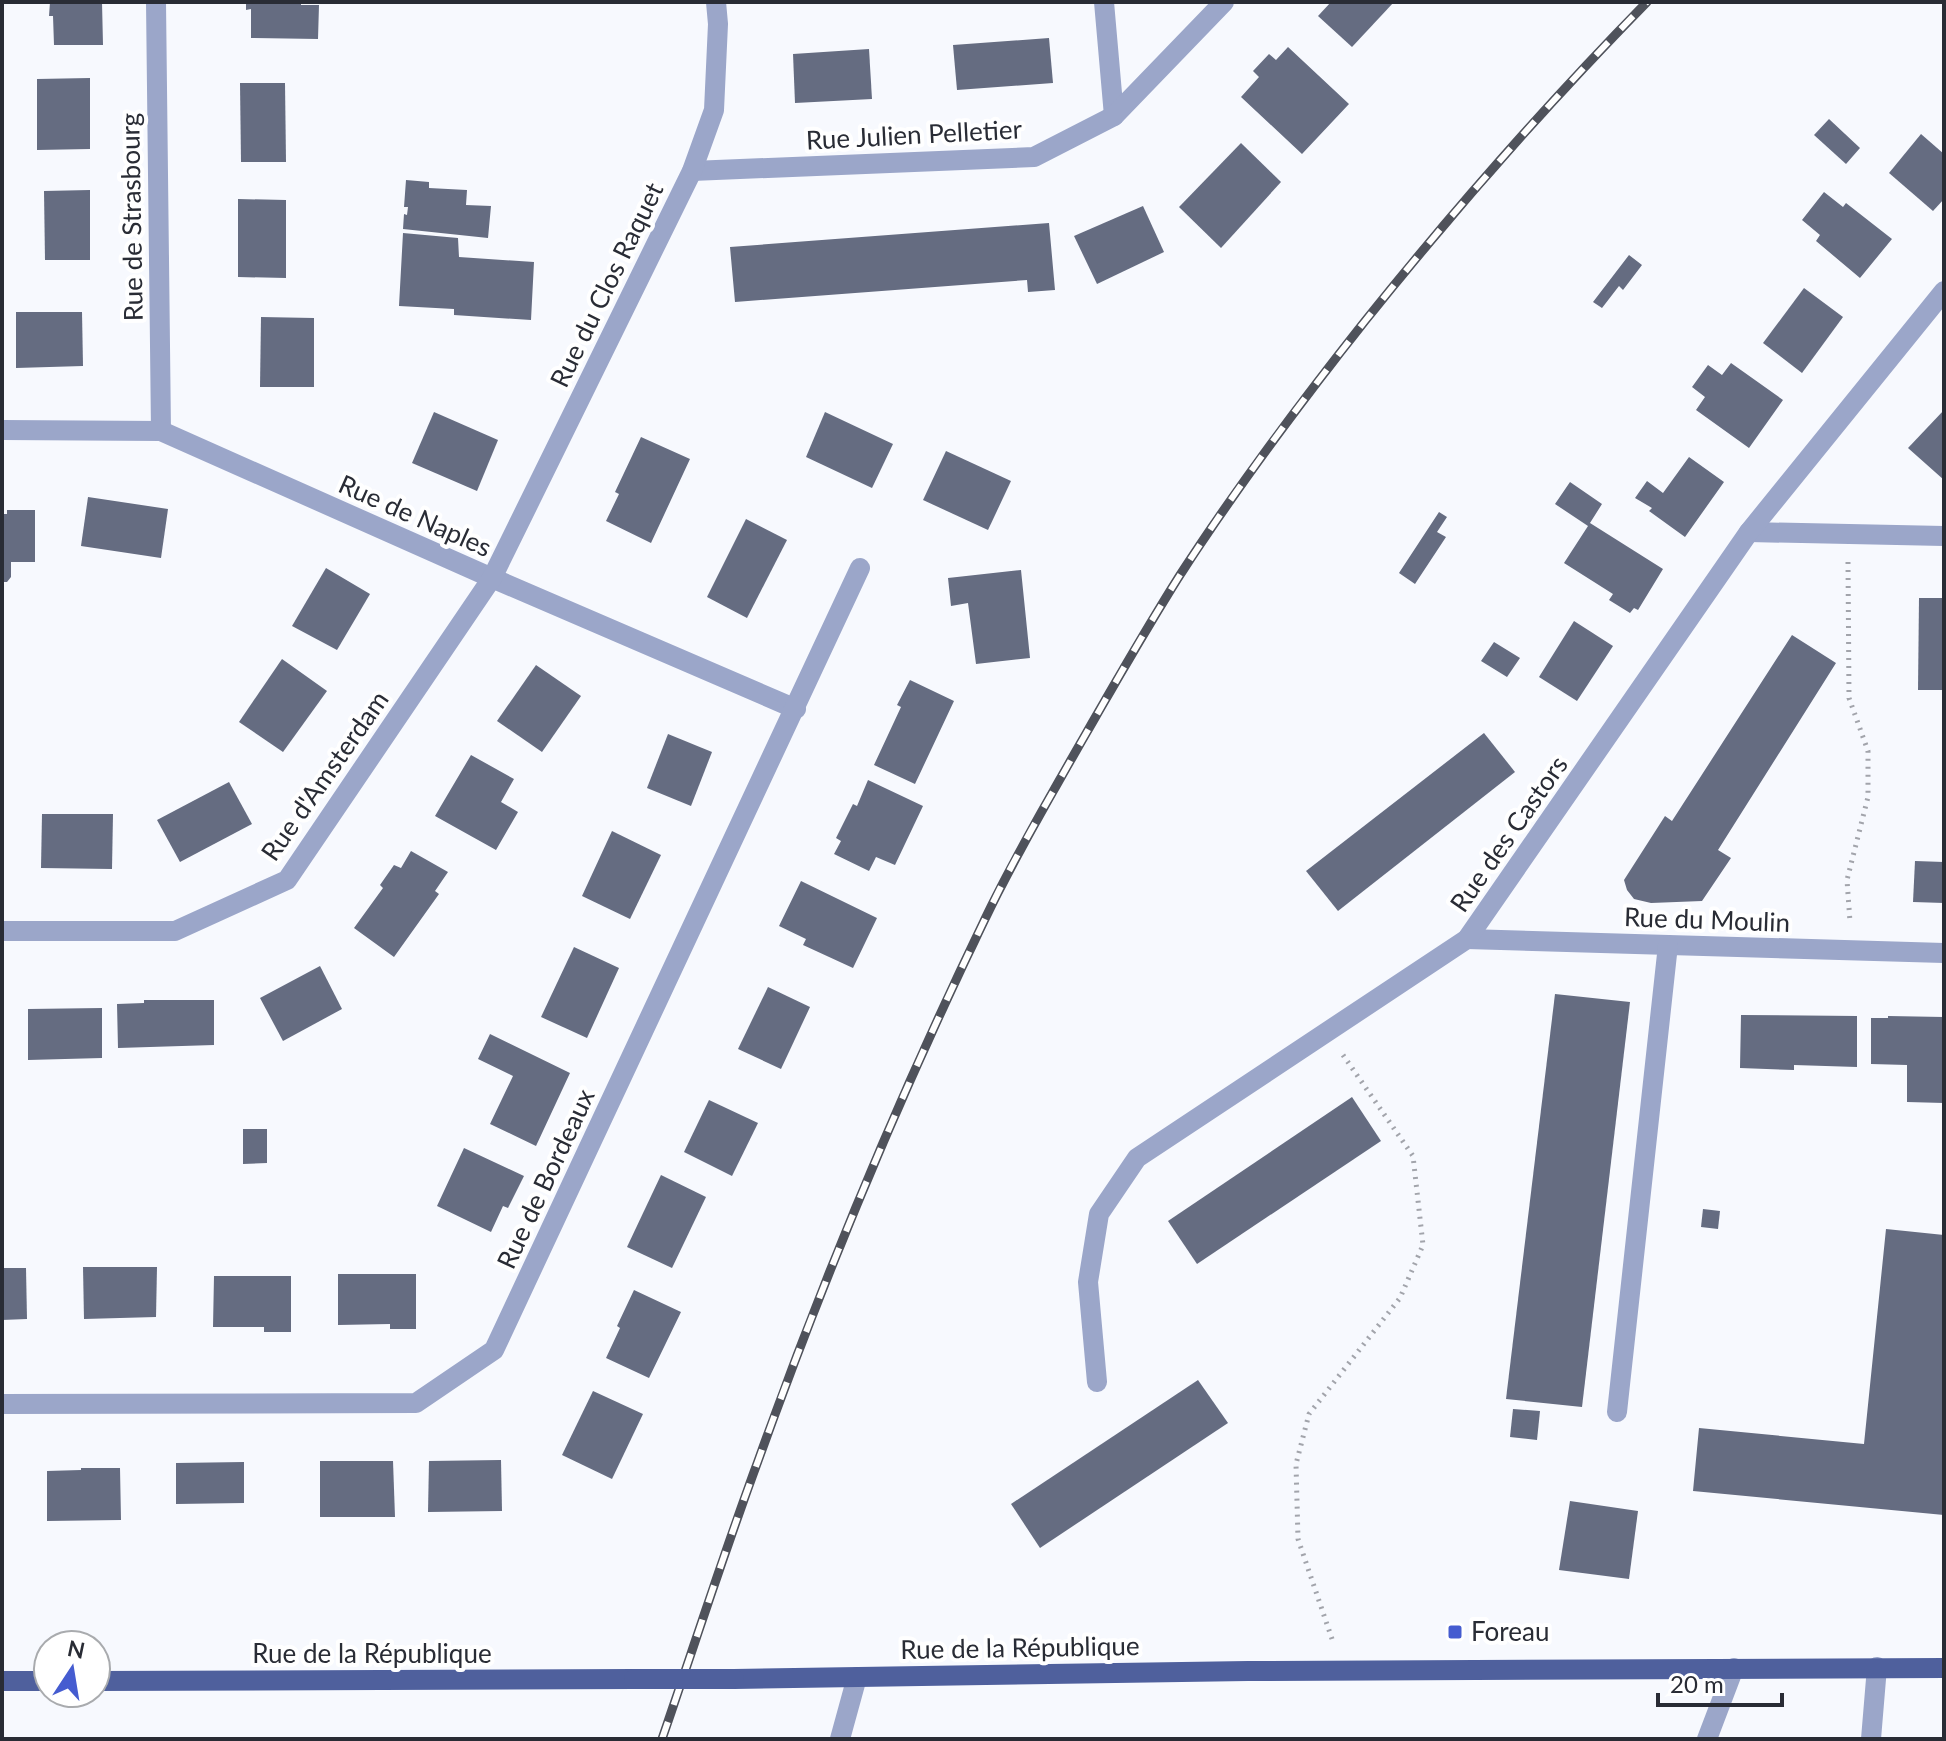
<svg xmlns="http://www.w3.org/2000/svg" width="1946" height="1741" font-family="Lato,sans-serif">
	<rect width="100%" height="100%" fill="#f7f9fe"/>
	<g fill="#656c81">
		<path d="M50,2h52l1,43h-49l-1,-29h-4z"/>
		<path d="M246,2h55v3h18l-1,34 -67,-1v-29l-5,1z"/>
		<path d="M1331,2h63l-42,45 -34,-31z"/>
		<path d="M1049,38l4,45 -96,7 -4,-45z"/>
		<path d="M1288,47l61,57 -47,50 -61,-57 18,-20 -6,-6 16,-17 7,6z"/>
		<path d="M869,49l3,50 -77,4 -2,-49z"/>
		<path d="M90,78v71l-53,1v-71z"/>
		<path d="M240,83h45l1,79h-45z"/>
		<path d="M1829,119l31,29 -14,16 -32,-29z"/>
		<path d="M1921,134l23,20v45l-11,12 -44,-38z"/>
		<path d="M1241,143l40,39 -60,66 -42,-41z"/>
		<path d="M406,180l23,2v6l38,2 -1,15 25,1 -3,32 -85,-9 1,-15 3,1 1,-8h-4z"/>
		<path d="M90,190v70h-45l-1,-69z"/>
		<path d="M1824,192l19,15 3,-4 46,36 -32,39 -44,-37 4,-6 -18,-15z"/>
		<path d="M238,199l48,1v78l-48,-1z"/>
		<path d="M1143,206l21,46 -67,32 -23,-48z"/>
		<path d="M1049,223l6,67 -27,2 -1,-12 -292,22 -5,-55z"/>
		<path d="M403,233l55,5 1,19 75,5 -3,58 -77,-5v-6l-55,-3z"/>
		<path d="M1629,255l13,10 -19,25 -4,-4 -17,22 -9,-6z"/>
		<path d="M1804,288l39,29 -41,56 -39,-30z"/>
		<path d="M16,312h66l1,54 -67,2z"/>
		<path d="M261,317l53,1v69h-54z"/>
		<path d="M1731,363l52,37 -34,48 -53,-38 9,-13 -13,-10 16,-22 14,10z"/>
		<path d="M1944,410v70l-36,-32z"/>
		<path d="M434,412l64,28 -21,51 -65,-28z"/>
		<path d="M825,412l68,32 -21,44 -66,-31z"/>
		<path d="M641,437l49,22 -39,84 -45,-22 13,-27 -4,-2z"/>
		<path d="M946,451l65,30 -23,49 -65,-30z"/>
		<path d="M1689,457l35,25 -39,55 -36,-26 3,-3 -17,-10 12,-17 16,12z"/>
		<path d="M1570,482l32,22 -12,19 73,46 -25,41 -4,-2 -4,5 -21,-13 4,-6 -49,-31 24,-37 -33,-22z"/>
		<path d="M88,497l80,12 -7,49 -80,-12z"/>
		<path d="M7,510h28v52h-24v15l-4,5h-5v-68h5z"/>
		<path d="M1439,512l8,5 -10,15 9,5 -31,47 -16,-11z"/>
		<path d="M746,519l41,21 -40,78 -40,-21z"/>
		<path d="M326,568l44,26 -33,56 -45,-24z"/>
		<path d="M1021,570l9,88 -54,6 -8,-61 -17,3 -3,-28z"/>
		<path d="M1919,598h25v92h-26z"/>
		<path d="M1574,621l39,25 -36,55 -38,-24z"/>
		<path d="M1792,635l44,28 -118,187 13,8 -29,43 -51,2 -17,-4 -7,-9 -3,-10 41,-64 7,5z"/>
		<path d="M1494,642l26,16 -13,19 -26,-16z"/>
		<path d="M282,659l45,32 -44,61 -44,-30z"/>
		<path d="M536,665l45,31 -39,56 -45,-31z"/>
		<path d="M910,680l44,21 -39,83 -41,-19 27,-58 -4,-2z"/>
		<path d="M1484,733l31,39 -177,139 -32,-40z"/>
		<path d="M668,734l44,18 -21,54 -44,-18z"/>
		<path d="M471,755l43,24 -13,23 17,10 -22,38 -61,-34z"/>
		<path d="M868,780l55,26 -28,59 -19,-8 -7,14 -35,-17 7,-13 -5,-3 17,-34 4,2z"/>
		<path d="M229,782l23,42 -72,38 -23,-42z"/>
		<path d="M42,814h71l-1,55 -71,-1z"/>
		<path d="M612,831l49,24 -31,64 -48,-23z"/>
		<path d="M411,851l37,21 -13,19 4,3 -45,63 -40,-29 29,-40 -3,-3 14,-20 7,3z"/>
		<path d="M1915,861l29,1v41l-31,-1z"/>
		<path d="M801,881l76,37 -24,50 -50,-23 3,-6 -27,-13z"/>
		<path d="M574,947l45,21 -32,70 -46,-21z"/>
		<path d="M320,966l22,43 -59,32 -23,-43z"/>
		<path d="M768,987l42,20 -29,62 -43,-20z"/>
		<path d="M1555,994l75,8 -48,405 -76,-8z"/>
		<path d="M144,1000h70v45l-96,3 -1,-44 27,-1z"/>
		<path d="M102,1008v50l-74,2v-51z"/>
		<path d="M1741,1015l116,1v51l-63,-2v5l-54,-2z"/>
		<path d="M1888,1016l56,1v86l-37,-1v-37l-36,-1v-46h17z"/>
		<path d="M490,1034l80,39 -34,73 -46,-22 23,-48 -35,-17z"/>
		<path d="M1352,1097l29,44 -184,123 -29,-43z"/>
		<path d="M709,1100l49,23 -26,53 -48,-24z"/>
		<path d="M243,1129h24v34l-24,1z"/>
		<path d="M464,1148l60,28 -16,32 -5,-2 -12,26 -54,-26z"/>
		<path d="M661,1175l45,22 -34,71 -45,-21z"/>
		<path d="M1703,1209l17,2 -2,18 -17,-2z"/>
		<path d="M1886,1229l58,6v280l-251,-24 6,-63 165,16z"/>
		<path d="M83,1267h74l-1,50 -72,2z"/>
		<path d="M2,1268h24l1,51 -25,1z"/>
		<path d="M338,1274h78v55h-26v-5l-52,1z"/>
		<path d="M214,1276h77v56h-27v-5h-51z"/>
		<path d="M634,1290l47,22 -32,66 -43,-20 14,-30 -3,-2z"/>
		<path d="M1198,1380l30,43 -188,125 -29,-44z"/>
		<path d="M593,1391l50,23 -31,65 -50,-24z"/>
		<path d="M1513,1409l27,2 -3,29 -27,-3z"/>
		<path d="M501,1460l1,51 -74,1 1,-51z"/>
		<path d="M320,1461h73l2,56h-75z"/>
		<path d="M244,1462v41l-68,1v-41z"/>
		<path d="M81,1468h39l1,52 -74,1v-50l34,-1z"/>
		<path d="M1570,1501l68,10 -9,68 -70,-9z"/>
	</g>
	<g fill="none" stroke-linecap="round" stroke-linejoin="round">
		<g stroke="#a2a4ab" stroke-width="5" stroke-dasharray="2 6" stroke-linecap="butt">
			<path d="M1848,562l1,136 19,53v46l-21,83 3,42"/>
			<path d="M1332,1639l-34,-100 -2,-75 13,-50 91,-116 23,-53 -10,-89 -70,-101"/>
		</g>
		<g stroke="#9ba6c9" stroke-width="20">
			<path d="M156,2l5,429"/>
			<path d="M1104,2l10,114"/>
			<path d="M692,171l342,-14 80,-41 110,-114"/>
			<path d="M2,430l159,1 331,147 304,131"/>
			<path d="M1749,532l195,4"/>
			<path d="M2,931h173l112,-51 205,-302 200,-407 22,-61 4,-86 -2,-22"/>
			<path d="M1467,939l477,14"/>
			<path d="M1097,1382l-9,-100 11,-68 38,-56 330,-219 282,-407 195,-241"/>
			<path d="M2,1404l414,-1 78,-53 366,-782"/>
			<path d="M1617,1412l51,-467"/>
			<path d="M840,1739l17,-62"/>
			<path d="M1707,1739l27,-71"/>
			<path d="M1871,1739l6,-72"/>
		</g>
		<g stroke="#4f609d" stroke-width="20">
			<path d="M734,1679l514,-8 696,-3"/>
			<path d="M2,1681h46"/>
			<path d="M96,1681l538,-2"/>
		</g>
		<g stroke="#4f525b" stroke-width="9">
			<path id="rail" d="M662,1739c32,-93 62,-186 96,-278 66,-184 142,-366 227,-542 26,-55 57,-108 87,-161 35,-61 70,-123 108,-183 57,-88 120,-172 185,-254 89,-111 183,-218 282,-319"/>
		</g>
		<use href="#rail" stroke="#fff" stroke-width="6" stroke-dasharray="18" stroke-linecap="butt"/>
		<path stroke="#4f609d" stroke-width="20" d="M634,1679h100"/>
	</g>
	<rect fill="#455cd0" stroke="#fff" stroke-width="3" x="1447" y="1624" width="16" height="16" rx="4"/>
	<g text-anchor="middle" stroke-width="8" stroke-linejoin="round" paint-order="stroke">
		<g font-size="26" fill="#292c35" stroke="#fff">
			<text transform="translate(914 135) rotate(-3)" y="9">Rue Julien Pelletier</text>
			<text transform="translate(132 217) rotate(-91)" y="9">Rue de Strasbourg</text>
			<text transform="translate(607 285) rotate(-64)" y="9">Rue du Clos Raquet</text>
			<text transform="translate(415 516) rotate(24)" y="9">Rue de Naples</text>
			<text transform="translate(325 776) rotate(-55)" y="9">Rue d'Amsterdam</text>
			<text transform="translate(1509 834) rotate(-55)" y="9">Rue des Castors</text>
			<text transform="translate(1707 920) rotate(2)" y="9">Rue du Moulin</text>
			<text transform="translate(546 1179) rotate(-65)" y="9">Rue de Bordeaux</text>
			<text transform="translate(1020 1648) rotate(-1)" y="9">Rue de la République</text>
			<text x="372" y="1663">Rue de la République</text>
		</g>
		<g font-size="26" fill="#292c35" stroke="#fff" text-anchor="start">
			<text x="1471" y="1641">Foreau</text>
		</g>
	</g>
	<rect width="1946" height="1741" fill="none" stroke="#292c35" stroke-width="8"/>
	<g transform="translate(72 1669) rotate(12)"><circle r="38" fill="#ffffff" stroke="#a9abae" stroke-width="2"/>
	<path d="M0-6L14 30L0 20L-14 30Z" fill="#455cd0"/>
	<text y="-12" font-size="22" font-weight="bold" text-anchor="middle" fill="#292c35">N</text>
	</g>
	<path d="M1658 1693v12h124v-12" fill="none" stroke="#292c35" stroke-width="4"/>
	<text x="1670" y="1693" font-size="24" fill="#292c35" stroke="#ffffff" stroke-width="6" paint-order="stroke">20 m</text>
</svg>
